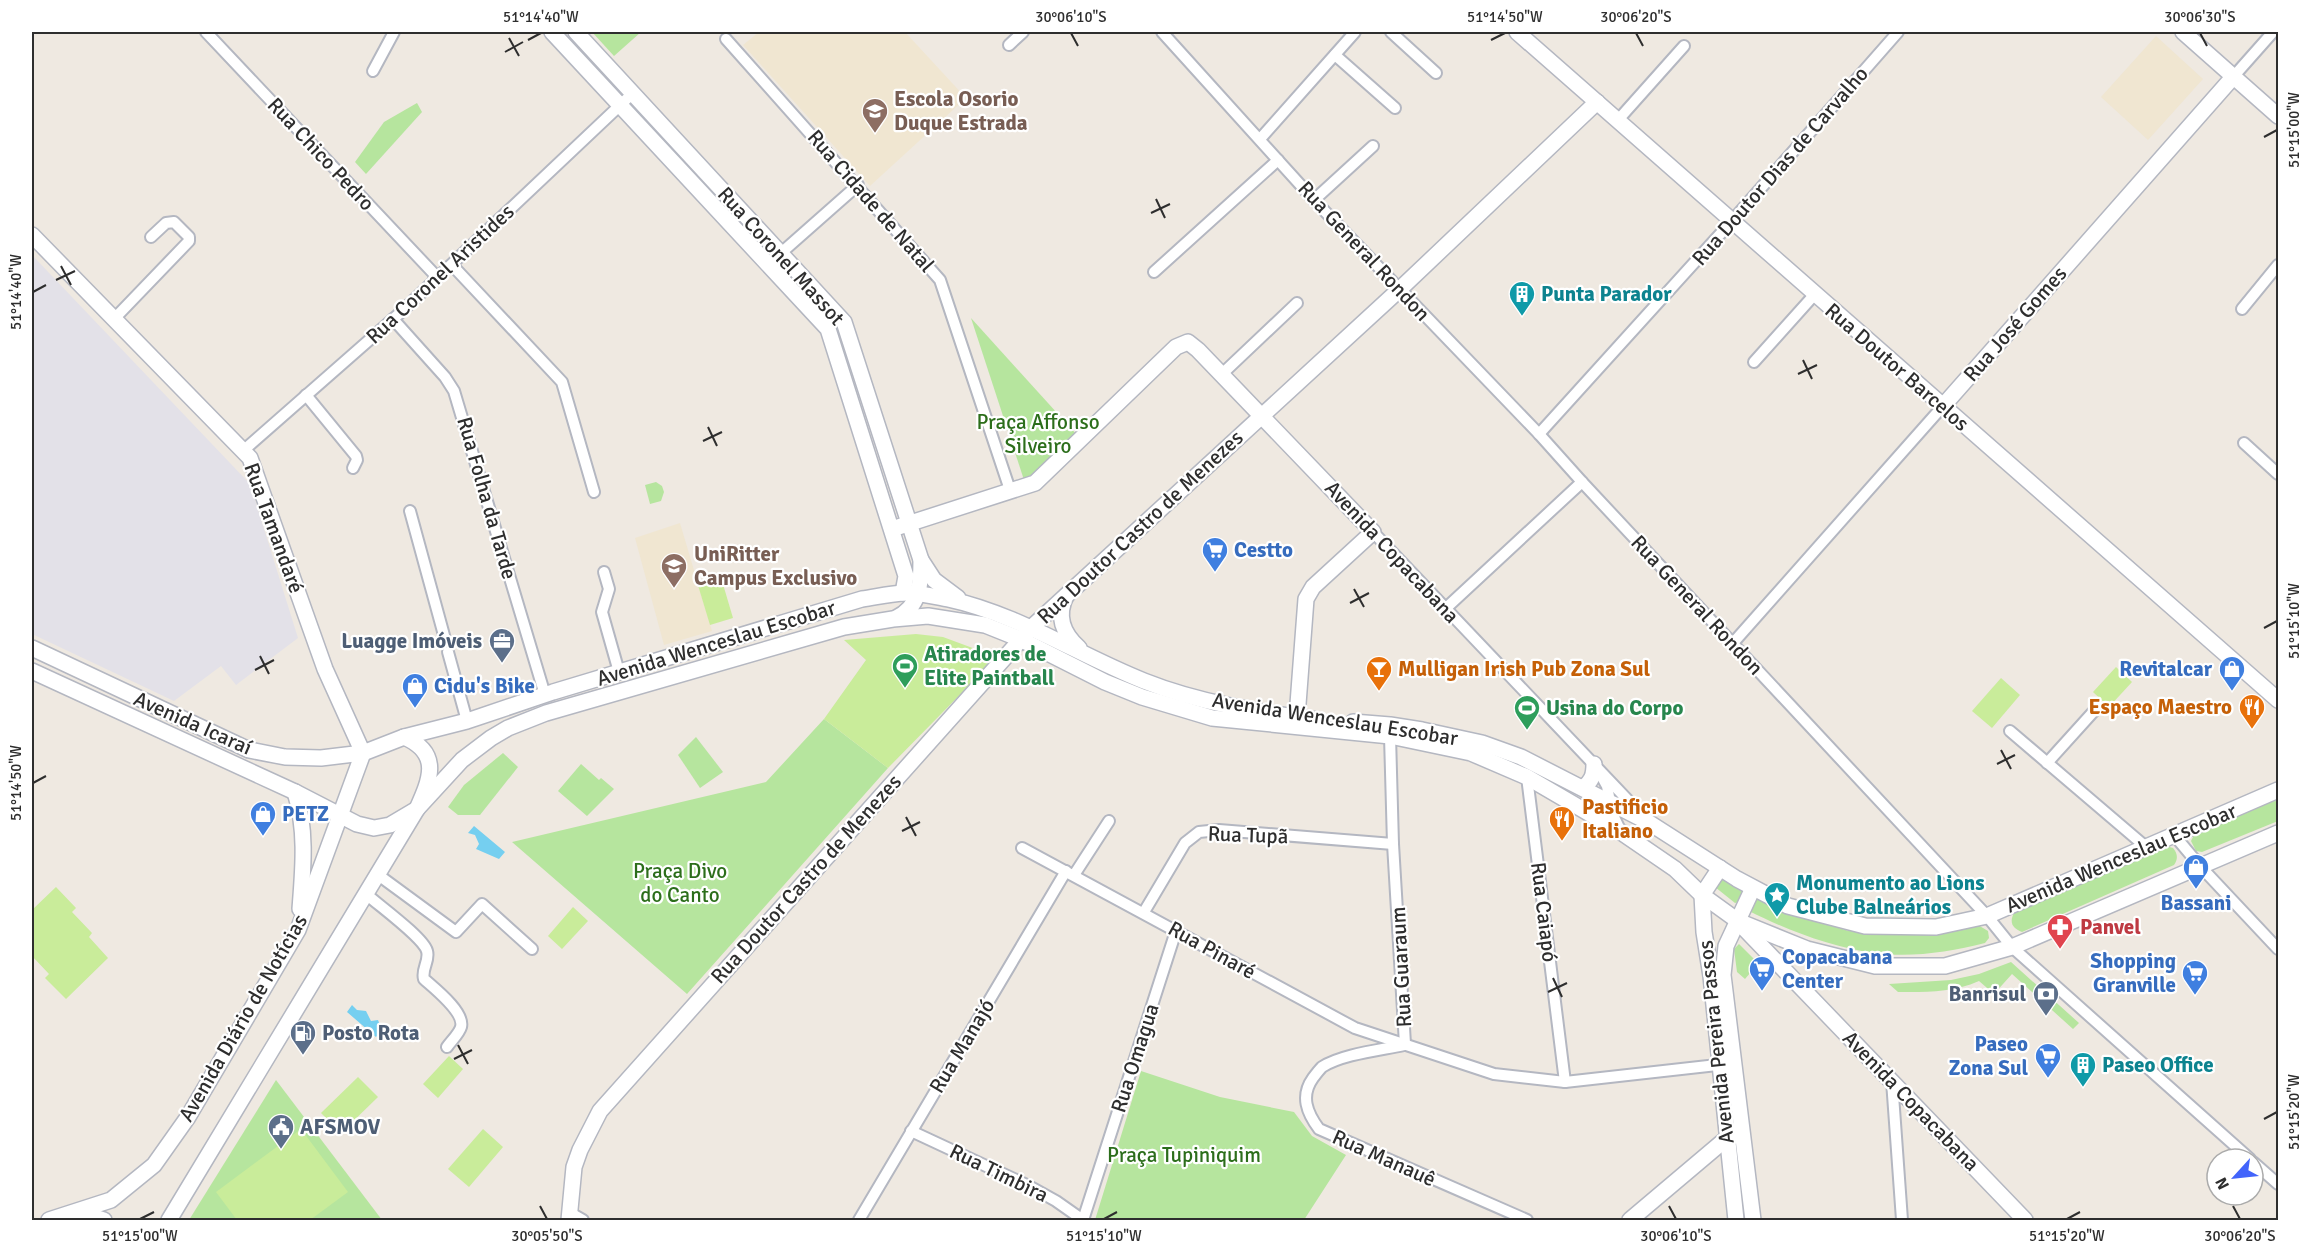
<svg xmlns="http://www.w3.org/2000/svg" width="2310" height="1252" font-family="Signika,sans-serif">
	<rect width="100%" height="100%" fill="#efe9e1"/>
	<path fill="#e3e1e8" d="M32,255l218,229 48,154 -62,47 -15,-19 -47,35 -142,-67z"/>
	<g fill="#f0e6d1">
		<path d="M759,32h146l61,66 -96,88 -127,-141z"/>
		<path d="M2156,36l47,43 -55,61 -47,-43z"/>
		<path d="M680,523l32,108 -48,14 -29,-107z"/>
	</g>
	<g fill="#b6e59e">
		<path d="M592,32h49l-27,24z"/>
		<path d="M417,103l5,9 -56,62 -11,-12 29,-40z"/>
		<path d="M971,318l106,117 -36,35 -17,10z"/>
		<path d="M656,482l6,4 2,6 -3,9 -11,3 -5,-19z"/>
		<path d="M824,719l64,49 -201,226 -175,-152 254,-60z"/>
		<path d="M696,737l27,35 -23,16 -22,-33z"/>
		<path d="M503,753l15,14 -38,48h-22l-10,-8 16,-22z"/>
		<path d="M581,764l18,16 2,-2 13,11 -27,27 -29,-25z"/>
		<path d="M2276,801l2,3v17l-76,31 -6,-1 -5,-10 3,-6 72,-33z"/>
		<path d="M2166,846l7,2c5,6 5,11 1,17l-152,67c-11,-4 -13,-11 -7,-21z"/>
		<path d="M1721,879h3l18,11 1,4 -4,8 -4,1 -20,-16z"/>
		<path d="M1755,898l29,14 65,19 65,3 64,-9 10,6 1,7 -4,5c-36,9 -74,15 -110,10 -42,-5 -88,-23 -126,-42z"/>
		<path d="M1739,944l23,23 -1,8 -10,-3 -6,7 -8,-7 -3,-23z"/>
		<path d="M2011,962l68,61 -6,6 -61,-55 -18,20 -15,-13c-27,12 -53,11 -81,11l-9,-8 62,-4 28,-6z"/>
		<path d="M1141,1071l79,26 74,15 18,24 34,19 -42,65h-209z"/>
		<path d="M276,1080l106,140h-193z"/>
	</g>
	<g fill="#c9ec9a">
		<path d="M720,574l13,44 -23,7 -13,-43z"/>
		<path d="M916,634l27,3 54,20 -109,111 -64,-49 42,-59 -22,-20z"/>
		<path d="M2116,667l16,15 -23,25 -16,-15z"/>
		<path d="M2001,678l19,17 -28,33 -20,-17z"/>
		<path d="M56,887l20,21 -4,4 20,21 -3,4 19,21 -42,41 -21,-21 4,-4 -17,-18v-46z"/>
		<path d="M573,907l15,14 -26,28 -14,-13z"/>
		<path d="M449,1056l14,13 -25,29 -15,-14z"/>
		<path d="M358,1077l20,20 -37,36 -20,-20z"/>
		<path d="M301,1129l47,63 -38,28h-73l-21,-28z"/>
		<path d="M483,1129l20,18 -34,40 -21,-18z"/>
	</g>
	<g fill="#75cff0">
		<path d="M474,826l31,26 -6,7 -23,-10 3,-5 -4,-9 -7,-2z"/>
		<path d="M352,1005l5,5 9,1 5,10 7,-1 4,10 -6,7 -29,-25z"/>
	</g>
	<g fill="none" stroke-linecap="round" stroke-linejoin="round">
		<g stroke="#b4b7c1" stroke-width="14">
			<g id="street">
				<path d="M206,32l231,245"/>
				<path d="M1162,32l152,168 225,234 43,48 405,434 25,31 238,212"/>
				<path d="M1391,32l45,41"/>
				<path d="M726,39l214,241 70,210"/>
				<path d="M1009,45l14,-13"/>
				<path d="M1335,55l60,53"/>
				<path d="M373,71l21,-39"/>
				<path d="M2234,76l39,-44"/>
				<path d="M1618,120l66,-74"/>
				<path d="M1260,139l95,-107"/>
				<path d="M1314,200l59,-54"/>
				<path d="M781,253l77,-68"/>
				<path d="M452,265l110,117 32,110"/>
				<path d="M1154,272l124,-112"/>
				<path d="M2242,309l36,-44"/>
				<path d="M114,319l75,-78v-4l-15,-15 -8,1 -15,14"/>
				<path d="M393,319l52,58 9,14 91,304"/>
				<path d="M1754,362l61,-68"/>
				<path d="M1222,374l75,-71"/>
				<path d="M306,395l50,61 1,4 -4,8"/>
				<path d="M1539,434l193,-213 166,-189"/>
				<path d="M2244,443l34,31"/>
				<path d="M244,450l156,-137 233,-220"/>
				<path d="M410,511l35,128"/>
				<path d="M1373,532l269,283"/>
				<path d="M604,572l5,17 -7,23 17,60"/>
				<path d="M1445,609l137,-127"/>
				<path d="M1733,643l210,-237"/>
				<path d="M448,652l19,69"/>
				<path d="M2010,731l136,116"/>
				<path d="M1390,736l3,108 12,200"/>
				<path d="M2047,763l47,-52"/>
				<path d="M1527,777l38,305"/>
				<path d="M1602,777l5,9 5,27 9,19"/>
				<path d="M2174,835l26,31 78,83"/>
				<path d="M1022,848l333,180 139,46 71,8 161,-18"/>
				<path d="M377,874l79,58 26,-28 50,45"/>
				<path d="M1074,875l35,-54"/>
				<path d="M365,893c13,12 58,44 62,58 3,10 -6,18 -3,28 10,9 41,33 37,48 -2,7 -10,14 -14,20"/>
				<path d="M1144,912l41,-69 14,-11 20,-2 174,14"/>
				<path d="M1404,1045c-23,5 -62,9 -82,22 -3,3 -6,7 -9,11 -13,18 -6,35 6,51l208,91"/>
				<path d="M1892,1081l10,139"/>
				<path d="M911,1131l118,55 27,15 27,19"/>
				<path d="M2253,1162l25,22"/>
				<path d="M569,1212l14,8"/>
				<path d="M859,1220l207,-349"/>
				<path d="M1083,1220l93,-289"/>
			</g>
		</g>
		<g stroke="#b4b7c1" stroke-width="18">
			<g id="secondary">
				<path d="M552,32l276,297 78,247 -3,17"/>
				<path d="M576,32l268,290 77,238c0,24 -1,47 -25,58"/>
				<path d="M1517,32l761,668"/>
				<path d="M2183,32l95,84"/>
				<path d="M32,235l218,223 75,211 38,84"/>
				<path d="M1943,406l291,-330"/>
				<path d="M892,529l143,-46 141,-136 12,-5 10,8 175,182 -60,55 -7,12 -9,118"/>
				<path d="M921,560l13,20 24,18"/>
				<path d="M1066,596c-10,20 -3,38 13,52"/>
				<path d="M32,648l217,102 36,7 36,1 42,-5 41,-16 63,-16 86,-29 309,-93c14,-2 27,-5 41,-6 15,-1 30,3 45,6 70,15 130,56 196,82 55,22 115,31 173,39"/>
				<path d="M32,671l263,121 62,32 17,4 16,-3 27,-16 45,-49 29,-22 17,-10 38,-15 298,-86 49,-8 35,-3 57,9 35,14 85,43 37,15 70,21 178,18 81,17 56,24 94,55 54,37 27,26 36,26 69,28 68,17h70l67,-19 266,-114"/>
				<path d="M1353,722l37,3 32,5 60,13 39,14 127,65 89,57 51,27 77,20 71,1 51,-11 291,-126"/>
				<path d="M1583,788c9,-7 11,-13 11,-24"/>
				<path d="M295,792c12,38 8,78 5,117"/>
				<path d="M1720,868l-18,27 2,37 7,44 25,244"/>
				<path d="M1742,926l283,294"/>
				<path d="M77,1214l3,-2 24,8"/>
				<path d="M49,1220l62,-20 43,-35 34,-48 110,-187 65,-177"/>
				<path d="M169,1220l248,-411c13,-29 25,-56 -13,-72"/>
				<path d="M569,1220l5,-53 6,-17 20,-39 432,-484 368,-338 197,-187"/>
				<path d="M1630,1220l103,-87"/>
				<path d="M1753,1220l-30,-245 3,-29 27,-58"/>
			</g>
		</g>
		<use href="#street" stroke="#fff" stroke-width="10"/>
		<use href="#secondary" stroke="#fff" stroke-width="15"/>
	</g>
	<path fill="none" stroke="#2e2e2e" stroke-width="2" d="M1071,33l7,13M1636,33l7,13M2200,33l7,13M509,38l10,18M528,40l13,-7M1491,40l14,-7M505,52l18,-10M2264,137l13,-7M1156,199l9,19M1151,213l19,-9M61,266l10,19M56,280l19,-9M33,292l13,-7M1803,360l9,19M1798,374l19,-9M708,427l9,19M703,441l19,-9M1354,589l10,18M1350,603l19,-10M2264,628l13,-7M260,656l9,18M255,670l19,-10M2001,750l10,19M1997,764l18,-9M33,783l13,-7M906,817l10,19M902,831l18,-9M1553,978l9,19M1548,992l19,-9M458,1045l10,19M454,1059l18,-9M2264,1119l13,-7M540,1206l7,13M1669,1206l7,13M2233,1206l7,13M140,1219l14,-7M1104,1219l13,-7M2067,1219l13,-7"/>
	<defs>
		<g id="school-pin" transform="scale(1.35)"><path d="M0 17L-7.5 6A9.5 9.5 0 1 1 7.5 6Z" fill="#8d6e63" stroke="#fff"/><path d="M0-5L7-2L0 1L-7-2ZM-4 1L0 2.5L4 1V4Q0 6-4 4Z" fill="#fff"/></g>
		<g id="building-pin" transform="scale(1.35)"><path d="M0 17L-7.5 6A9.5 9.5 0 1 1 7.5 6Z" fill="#0f9aa8" stroke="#fff"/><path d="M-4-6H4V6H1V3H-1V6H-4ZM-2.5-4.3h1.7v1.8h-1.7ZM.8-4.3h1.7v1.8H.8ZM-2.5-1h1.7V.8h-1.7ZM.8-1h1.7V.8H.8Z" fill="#fff"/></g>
		<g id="supermarket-pin" transform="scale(1.35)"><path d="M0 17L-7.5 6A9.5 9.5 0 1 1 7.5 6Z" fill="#3f7fe0" stroke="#fff"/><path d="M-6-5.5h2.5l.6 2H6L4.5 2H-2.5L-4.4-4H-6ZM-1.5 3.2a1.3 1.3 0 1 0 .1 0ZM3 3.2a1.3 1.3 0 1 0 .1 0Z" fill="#fff"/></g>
		<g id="university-pin" transform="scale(1.35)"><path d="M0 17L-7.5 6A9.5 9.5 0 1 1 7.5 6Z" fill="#8d6e63" stroke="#fff"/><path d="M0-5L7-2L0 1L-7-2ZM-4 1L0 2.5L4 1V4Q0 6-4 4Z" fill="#fff"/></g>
		<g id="office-pin" transform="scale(1.35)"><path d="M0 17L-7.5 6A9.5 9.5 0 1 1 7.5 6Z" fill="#5c6f8a" stroke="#fff"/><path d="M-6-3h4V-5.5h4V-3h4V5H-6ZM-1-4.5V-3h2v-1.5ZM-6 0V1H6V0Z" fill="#fff"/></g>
		<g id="stadium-pin" transform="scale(1.35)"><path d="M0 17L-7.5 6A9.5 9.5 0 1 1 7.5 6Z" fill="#2e9e5b" stroke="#fff"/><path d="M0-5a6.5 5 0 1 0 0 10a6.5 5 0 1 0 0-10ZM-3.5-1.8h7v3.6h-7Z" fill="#fff"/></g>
		<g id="bar-pin" transform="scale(1.35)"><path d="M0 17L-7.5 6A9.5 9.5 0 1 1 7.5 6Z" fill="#e8710a" stroke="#fff"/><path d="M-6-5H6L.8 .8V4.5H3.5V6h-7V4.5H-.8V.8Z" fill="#fff"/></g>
		<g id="shop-pin" transform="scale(1.35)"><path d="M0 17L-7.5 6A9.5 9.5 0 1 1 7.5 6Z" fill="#3f7fe0" stroke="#fff"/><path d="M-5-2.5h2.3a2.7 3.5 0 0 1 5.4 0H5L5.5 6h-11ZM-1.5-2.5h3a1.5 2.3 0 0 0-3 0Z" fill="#fff"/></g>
		<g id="restaurant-pin" transform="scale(1.35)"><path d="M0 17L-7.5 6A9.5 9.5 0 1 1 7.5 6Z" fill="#e8710a" stroke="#fff"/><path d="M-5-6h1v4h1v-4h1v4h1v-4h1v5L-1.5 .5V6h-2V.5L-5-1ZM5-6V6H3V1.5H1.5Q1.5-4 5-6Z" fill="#fff"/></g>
		<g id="sight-pin" transform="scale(1.35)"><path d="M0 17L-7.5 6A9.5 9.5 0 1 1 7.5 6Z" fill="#0f9aa8" stroke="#fff"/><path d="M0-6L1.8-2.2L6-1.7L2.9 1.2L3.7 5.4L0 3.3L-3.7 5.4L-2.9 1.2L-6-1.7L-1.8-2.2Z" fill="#fff"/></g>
		<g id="pharmacy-pin" transform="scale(1.35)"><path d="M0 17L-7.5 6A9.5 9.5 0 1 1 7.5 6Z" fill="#e0444e" stroke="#fff"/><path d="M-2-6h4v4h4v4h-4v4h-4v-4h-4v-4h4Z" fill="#fff"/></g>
		<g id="bank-pin" transform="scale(1.35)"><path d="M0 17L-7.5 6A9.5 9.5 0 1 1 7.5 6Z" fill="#5c6f8a" stroke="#fff"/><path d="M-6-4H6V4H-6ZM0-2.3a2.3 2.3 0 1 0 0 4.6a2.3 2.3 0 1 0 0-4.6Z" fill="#fff"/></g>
		<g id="fuel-pin" transform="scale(1.35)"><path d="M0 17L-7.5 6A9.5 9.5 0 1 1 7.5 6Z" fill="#5c6f8a" stroke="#fff"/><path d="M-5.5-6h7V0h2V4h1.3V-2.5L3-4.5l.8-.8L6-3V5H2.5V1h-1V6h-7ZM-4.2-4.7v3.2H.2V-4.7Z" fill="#fff"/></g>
		<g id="civic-pin" transform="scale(1.35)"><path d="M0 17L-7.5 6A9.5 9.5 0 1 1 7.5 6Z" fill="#5c6f8a" stroke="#fff"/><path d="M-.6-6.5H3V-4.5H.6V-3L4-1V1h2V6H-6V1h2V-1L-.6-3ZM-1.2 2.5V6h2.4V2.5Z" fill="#fff"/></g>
	</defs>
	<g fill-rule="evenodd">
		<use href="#school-pin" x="875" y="111"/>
		<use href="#building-pin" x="1522" y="294"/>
		<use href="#supermarket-pin" x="1215" y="550"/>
		<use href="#university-pin" x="674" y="566"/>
		<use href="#office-pin" x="502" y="641"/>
		<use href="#stadium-pin" x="905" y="666"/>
		<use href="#bar-pin" x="1379" y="669"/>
		<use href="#shop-pin" x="2232" y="669"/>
		<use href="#shop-pin" x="415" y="686"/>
		<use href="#restaurant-pin" x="2252" y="707"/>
		<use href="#stadium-pin" x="1527" y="708"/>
		<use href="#shop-pin" x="263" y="814"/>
		<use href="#restaurant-pin" x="1562" y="819"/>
		<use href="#shop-pin" x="2196" y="867"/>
		<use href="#sight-pin" x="1777" y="895"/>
		<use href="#pharmacy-pin" x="2060" y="927"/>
		<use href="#supermarket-pin" x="1762" y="969"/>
		<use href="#supermarket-pin" x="2195" y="973"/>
		<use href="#bank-pin" x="2046" y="994"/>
		<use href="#fuel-pin" x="303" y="1033"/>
		<use href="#supermarket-pin" x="2048" y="1056"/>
		<use href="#building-pin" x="2083" y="1065"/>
		<use href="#civic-pin" x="281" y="1127"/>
	</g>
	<g text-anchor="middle" stroke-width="4.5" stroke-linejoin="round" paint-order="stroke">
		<g font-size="21" font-weight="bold" fill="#785e54" stroke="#fff" text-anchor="start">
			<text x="894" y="106">Escola Osorio<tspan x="894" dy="24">Duque Estrada</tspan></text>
			<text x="694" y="561">UniRitter<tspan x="694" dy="24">Campus Exclusivo</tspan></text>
		</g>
		<g font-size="21" fill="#2e2e2e" stroke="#fff">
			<text transform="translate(321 154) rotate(47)" y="7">Rua Chico Pedro</text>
			<text transform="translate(1780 166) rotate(-49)" y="7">Rua Doutor Dias de Carvalho</text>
			<text transform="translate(871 201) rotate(49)" y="7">Rua Cidade de Natal</text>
			<text transform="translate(1364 251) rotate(47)" y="7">Rua General Rondon</text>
			<text transform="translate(781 256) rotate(48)" y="7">Rua Coronel Massot</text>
			<text transform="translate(440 274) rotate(-43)" y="7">Rua Coronel Aristides</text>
			<text transform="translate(2015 324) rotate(-49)" y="7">Rua José Gomes</text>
			<text transform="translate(1897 367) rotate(41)" y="7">Rua Doutor Barcelos</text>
			<text transform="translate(487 498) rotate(74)" y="7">Rua Folha da Tarde</text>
			<text transform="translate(1140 527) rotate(-43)" y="7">Rua Doutor Castro de Menezes</text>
			<text transform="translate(274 528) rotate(70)" y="7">Rua Tamandaré</text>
			<text transform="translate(1392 552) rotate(47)" y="7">Avenida Copacabana</text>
			<text transform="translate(1697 605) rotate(47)" y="7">Rua General Rondon</text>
			<text transform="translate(716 643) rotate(-17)" y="7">Avenida Wenceslau Escobar</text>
			<text transform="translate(1335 719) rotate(9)" y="7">Avenida Wenceslau Escobar</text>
			<text transform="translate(193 723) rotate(24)" y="7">Avenida Icaraí</text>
			<text transform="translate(1248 835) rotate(2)" y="7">Rua Tupã</text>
			<text transform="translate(2121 858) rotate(-23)" y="7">Avenida Wenceslau Escobar</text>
			<text transform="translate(806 879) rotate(-48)" y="7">Rua Doutor Castro de Menezes</text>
			<text transform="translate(1544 912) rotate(83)" y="7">Rua Caiapó</text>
			<text transform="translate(1212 950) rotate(29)" y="7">Rua Pinaré</text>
			<text transform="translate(1401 967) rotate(-93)" y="7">Rua Guaraum</text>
			<text transform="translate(243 1018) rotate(-60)" y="7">Avenida Diário de Notícias</text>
			<text transform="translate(1716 1042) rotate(-96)" y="7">Avenida Pereira Passos</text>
			<text transform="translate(962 1046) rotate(-59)" y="7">Rua Manajó</text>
			<text transform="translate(1135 1058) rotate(-72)" y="7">Rua Omagua</text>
			<text transform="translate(1911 1101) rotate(46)" y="7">Avenida Copacabana</text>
			<text transform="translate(1384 1158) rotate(24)" y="7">Rua Manauê</text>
			<text transform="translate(999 1173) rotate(26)" y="7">Rua Timbira</text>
		</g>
		<g font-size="21" font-weight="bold" fill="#0d838f" stroke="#fff" text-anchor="start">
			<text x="1541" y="301">Punta Parador</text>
			<text x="1796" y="890">Monumento ao Lions<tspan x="1796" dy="24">Clube Balneários</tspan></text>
			<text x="2102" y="1072">Paseo Office</text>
		</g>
		<g font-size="21" fill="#2c6e1b" stroke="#fff">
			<text x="1038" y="429">Praça Affonso<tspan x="1038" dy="24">Silveiro</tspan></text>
			<text x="680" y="878">Praça Divo<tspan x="680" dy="24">do Canto</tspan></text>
			<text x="1184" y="1162">Praça Tupiniquim</text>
		</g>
		<g font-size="21" font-weight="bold" fill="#366cbe" stroke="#fff" text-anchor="start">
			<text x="1234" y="557">Cestto</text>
			<text x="2212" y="676" text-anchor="end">Revitalcar</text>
			<text x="434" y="693">Cidu's Bike</text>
			<text x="282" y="821">PETZ</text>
			<text x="2196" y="910" text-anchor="middle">Bassani</text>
			<text x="1782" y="964">Copacabana<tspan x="1782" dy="24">Center</tspan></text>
			<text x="2176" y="968" text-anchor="end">Shopping<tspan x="2176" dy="24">Granville</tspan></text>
			<text x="2028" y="1051" text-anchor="end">Paseo<tspan x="2028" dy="24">Zona Sul</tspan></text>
		</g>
		<g font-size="21" font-weight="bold" fill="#4e5e75" stroke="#fff" text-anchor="end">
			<text x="482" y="648">Luagge Imóveis</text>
			<text x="2026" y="1001">Banrisul</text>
			<text x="322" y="1040" text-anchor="start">Posto Rota</text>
			<text x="300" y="1134" text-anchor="start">AFSMOV</text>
		</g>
		<g font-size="21" font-weight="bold" fill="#27864d" stroke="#fff" text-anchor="start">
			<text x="924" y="661">Atiradores de<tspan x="924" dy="24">Elite Paintball</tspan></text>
			<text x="1546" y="715">Usina do Corpo</text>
		</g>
		<g font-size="21" font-weight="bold" fill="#c56008" stroke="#fff" text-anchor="start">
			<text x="1398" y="676">Mulligan Irish Pub Zona Sul</text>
			<text x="2232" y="714" text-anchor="end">Espaço Maestro</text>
			<text x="1582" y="814">Pastificio<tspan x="1582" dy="24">Italiano</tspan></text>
		</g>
		<g font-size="21" font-weight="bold" fill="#be3a42" stroke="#fff" text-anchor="start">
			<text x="2080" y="934">Panvel</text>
		</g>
	</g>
	<rect width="2310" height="1252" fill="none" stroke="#ffffff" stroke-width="66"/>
	<g transform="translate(2235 1177) rotate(243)"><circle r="28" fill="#ffffff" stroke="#ababab" stroke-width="1.5"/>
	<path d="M0-4.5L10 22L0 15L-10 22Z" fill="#4264fb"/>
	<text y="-9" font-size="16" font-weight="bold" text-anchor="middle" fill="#2e2e2e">N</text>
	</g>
	<rect x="33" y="33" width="2244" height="1186" fill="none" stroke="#2e2e2e" stroke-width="2"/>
	<g font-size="15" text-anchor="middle" fill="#2e2e2e">
		<text x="541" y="22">51°14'40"W</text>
		<text x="1071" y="22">30°06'10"S</text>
		<text x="1505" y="22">51°14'50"W</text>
		<text x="1636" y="22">30°06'20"S</text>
		<text x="2200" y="22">30°06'30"S</text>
		<text transform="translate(2294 130) rotate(-90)" y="5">51°15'00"W</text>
		<text transform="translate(16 292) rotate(-90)" y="5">51°14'40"W</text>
		<text transform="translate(2294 621) rotate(-90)" y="5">51°15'10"W</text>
		<text transform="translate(16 783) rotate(-90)" y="5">51°14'50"W</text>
		<text transform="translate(2294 1112) rotate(-90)" y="5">51°15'20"W</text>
		<text x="140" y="1241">51°15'00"W</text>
		<text x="547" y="1241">30°05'50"S</text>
		<text x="1104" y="1241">51°15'10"W</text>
		<text x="1676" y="1241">30°06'10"S</text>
		<text x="2067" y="1241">51°15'20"W</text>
		<text x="2240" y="1241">30°06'20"S</text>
	</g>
</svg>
